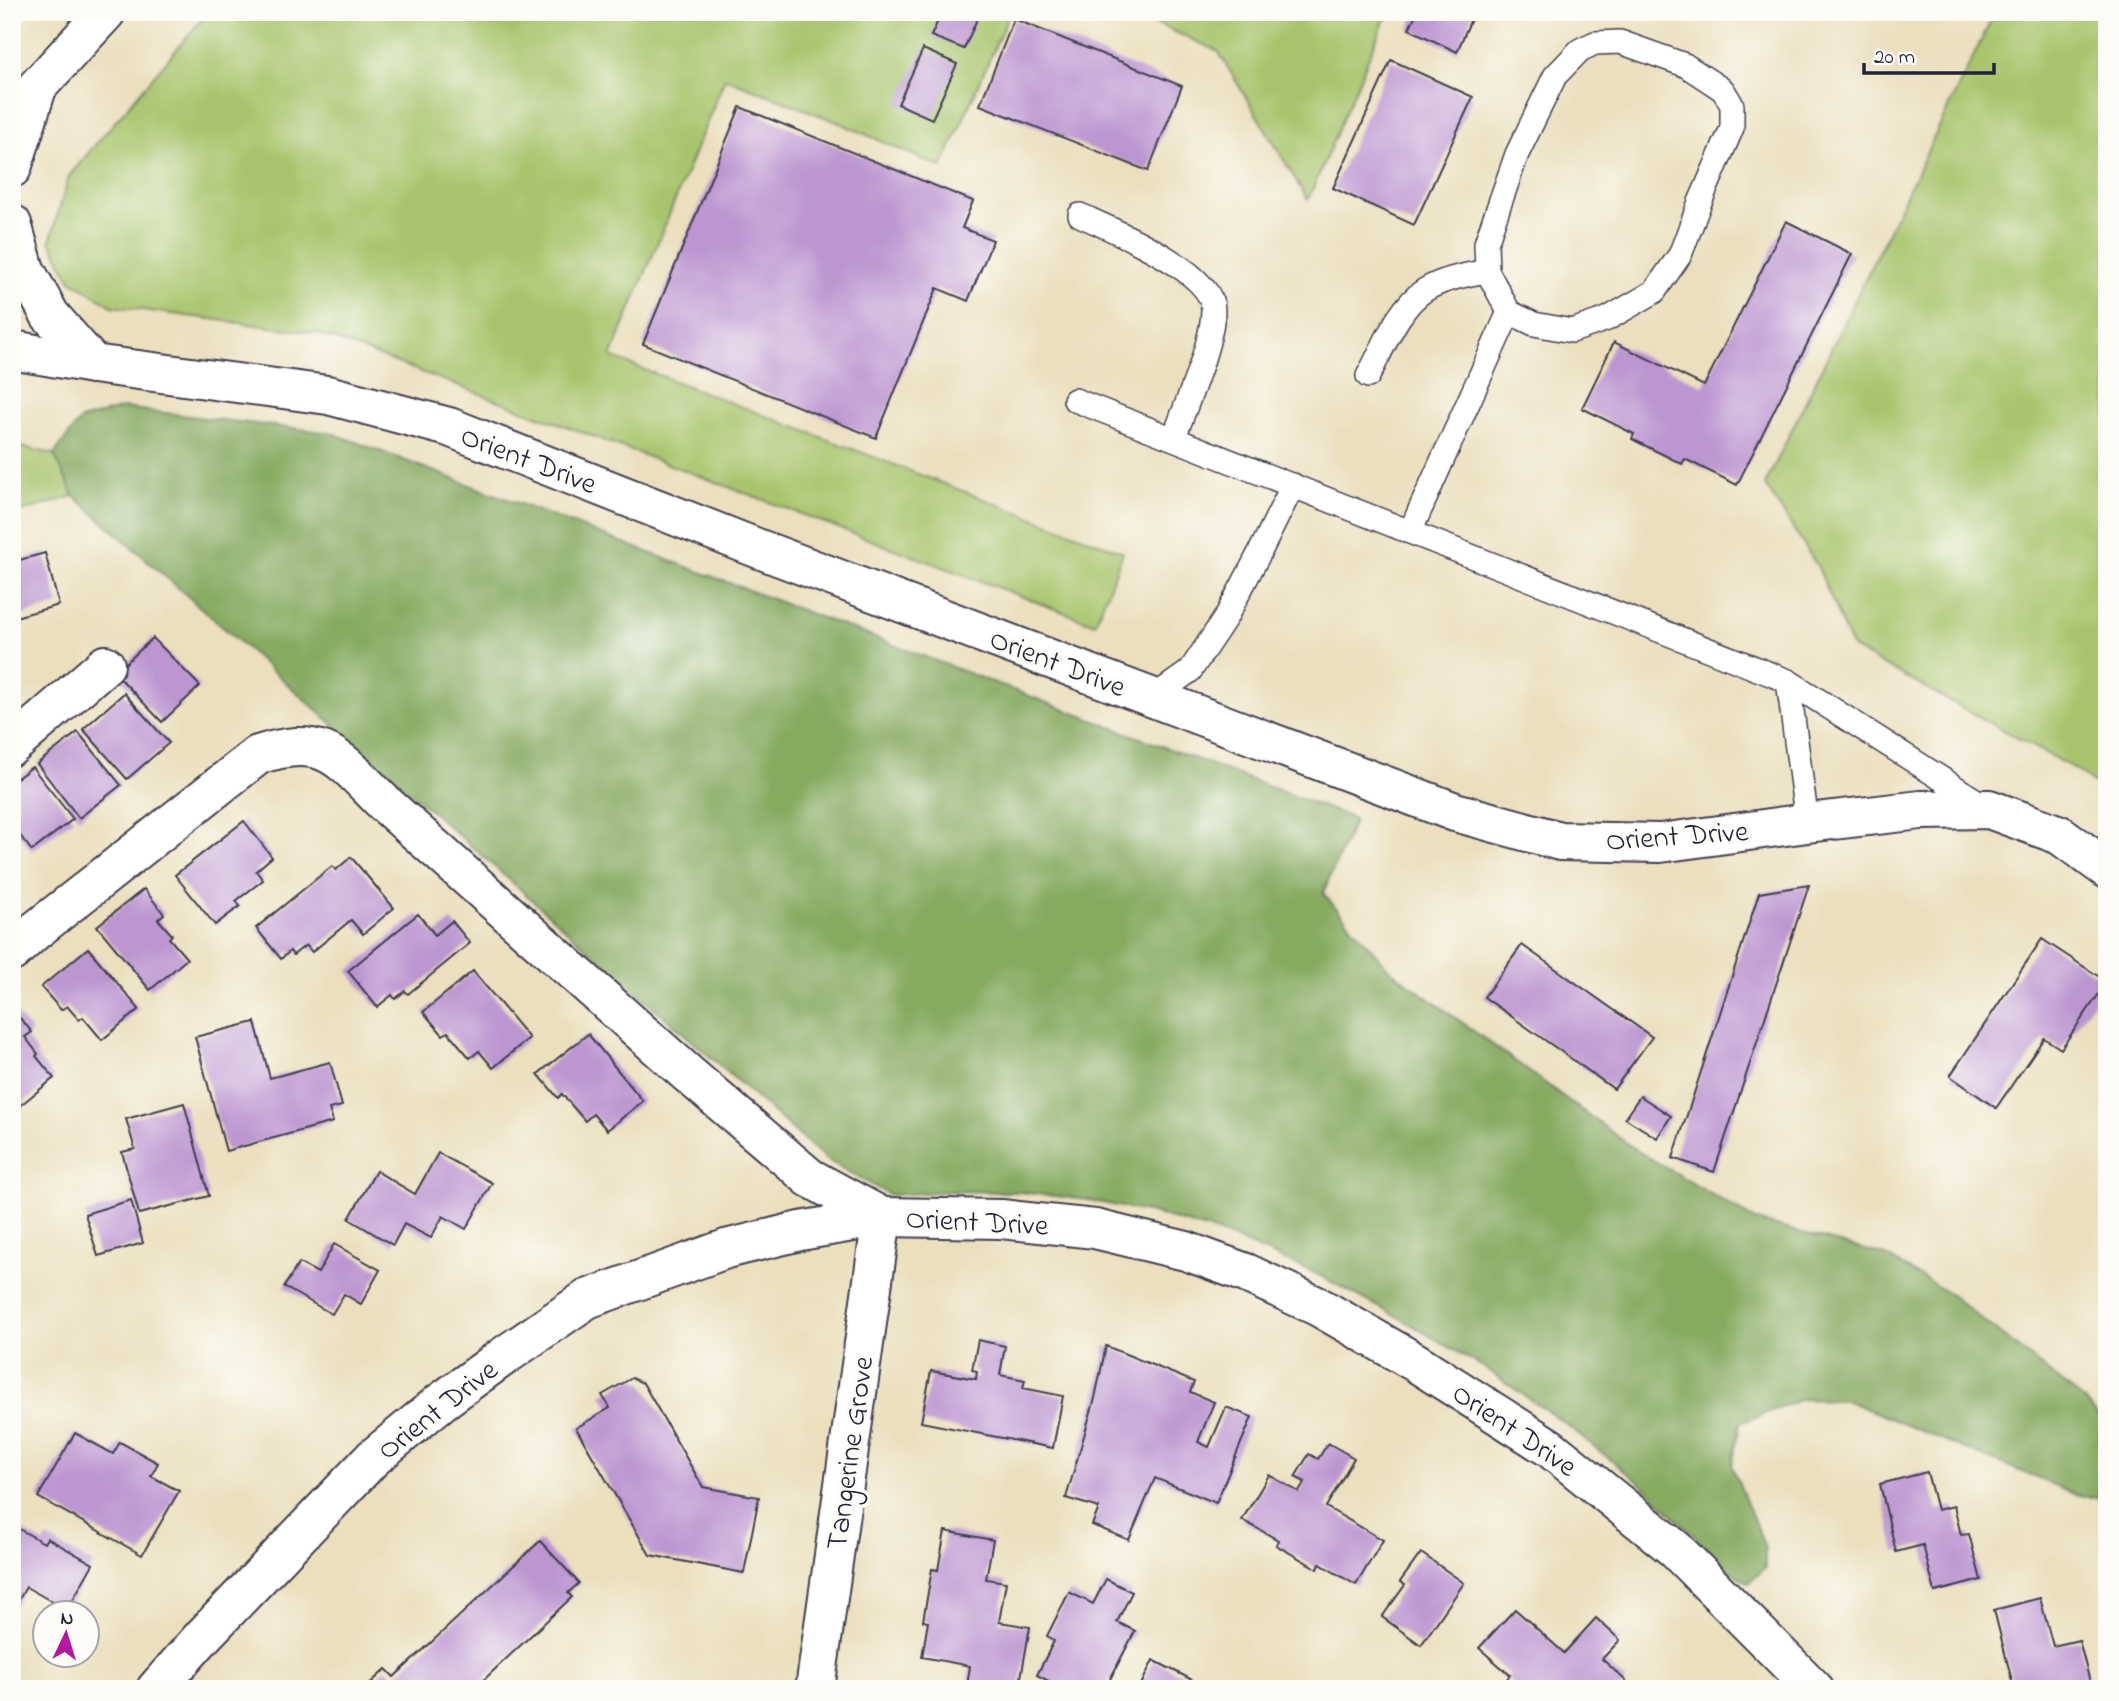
<svg xmlns="http://www.w3.org/2000/svg" width="2119" height="1701" font-family="'Indie Flower',sans-serif">
	<rect width="100%" height="100%" fill="#fdfcf7"/>
	<filter id="ink" filterUnits="userSpaceOnUse"><feTurbulence type="fractalNoise" baseFrequency=".0143" numOctaves="2"/><feDisplacementMap in="SourceGraphic" scale="14" xChannelSelector="R" yChannelSelector="G"/><feConvolveMatrix kernelMatrix="1 2 1 2 8 2 1 2 1" color-interpolation-filters="sRGB"/></filter>
	<filter id="wash" filterUnits="userSpaceOnUse"><feTurbulence type="fractalNoise" baseFrequency=".00686" numOctaves="4" result="noise"/><feDisplacementMap in="SourceGraphic" scale="28" xChannelSelector="R" yChannelSelector="G"/><feGaussianBlur stdDeviation="1.57" result="paint"/><feColorMatrix in="noise" values="0 0 0 0 0 0 0 0 0 0 0 0 0 0 0 0 0 1.4 0 .05"/><feComposite in="paint" operator="in"/></filter>
	<g filter="url(#wash)">
		<rect width="100%" height="100%" fill="#ebdfbe"/>
		<g fill="#a8c56d" stroke="#657454" stroke-width="2">
			<path d="M208,12h802l-68,156 -102,-45 -115,-45 -114,279 512,195 -28,72 -778,-291 -205,-27 -41,-26 -21,-39 19,-65z"/>
			<path d="M1130,12h258l-80,188 -90,-149z"/>
			<path d="M1995,12h112v781l-34,-25 -221,-120 -34,-81 -53,-82z"/>
			<path d="M12,445l42,9 20,42 -62,19z"/>
		</g>
		<path fill="#86aa60" stroke="#54664e" stroke-width="2" d="M123,408l209,25 1023,386 -32,74 66,76 247,181 121,71 127,34 64,38 135,106 24,27v70l-24,1 -238,-97 -43,-1 -62,24 -8,43 33,82v20l-16,15 -20,-13 -89,-87 -77,-61 -80,-55 -85,-50 -87,-46 -91,-38 -68,-20 -70,-14 -63,-7 -65,-1 -64,4 -63,-35 -753,-664 -20,-42 26,-34z"/>
		<g id="blocks">
			<g fill="#bc96d1">
				<path d="M942,12h38l-16,37 -33,-13z"/>
				<path d="M1417,12h57l-17,40 -48,-23z"/>
				<path d="M1014,19l168,67 -34,85 -168,-66z"/>
				<path d="M923,49l34,15 -25,55 -34,-15z"/>
				<path d="M1391,60l82,37 -59,128 -81,-37z"/>
				<path d="M740,107l233,94 -11,27 31,12 -25,61 -31,-13 -61,150 -233,-94z"/>
				<path d="M1786,221l66,33 -115,231 -52,-26 -3,5 -50,-25 2,-5 -52,-26 32,-66 90,44z"/>
				<path d="M45,553l14,52 -47,13v-56z"/>
				<path d="M153,638l47,48 -38,36 -47,-49z"/>
				<path d="M124,693l45,50 -42,36 -44,-50z"/>
				<path d="M78,732l43,53 -42,33 -42,-54z"/>
				<path d="M32,767l41,52 -41,32 -20,-26v-43z"/>
				<path d="M244,821l28,36 -16,14 7,9 -27,21 4,5 -25,19 -40,-50z"/>
				<path d="M351,857l43,51 -31,26 -12,-14 -39,32 -6,-7 -13,10 -3,-4 -9,8 -25,-31 76,-62 4,4z"/>
				<path d="M1809,885l-95,287 -41,-14 86,-265z"/>
				<path d="M144,889l20,25 -6,5 14,16 -3,3 18,21 -37,31 -53,-64z"/>
				<path d="M418,914l17,21 17,-14 18,22 -62,51 -3,-3 -10,8 -3,-4 -15,12 -29,-36z"/>
				<path d="M2042,939l65,43 -46,67 -17,-11 -48,70 -46,-32z"/>
				<path d="M1522,945l130,92 -38,52 -130,-92z"/>
				<path d="M88,948l51,61 -37,31 -19,-23 -4,3 -12,-14 -6,4 -20,-23z"/>
				<path d="M473,971l56,67 -36,30 -14,-17 -9,7 -22,-26 -5,3 -20,-23z"/>
				<path d="M12,1009l20,23 -7,5 13,17 -2,2 18,22 -37,30 -5,-5z"/>
				<path d="M255,1022l15,56 60,-16 12,44 -13,3 4,13 -107,29 -31,-114z"/>
				<path d="M588,1034l55,67 -36,29 -14,-16 -8,7 -23,-27 -4,4 -20,-24z"/>
				<path d="M1640,1096l31,20 -14,22 -32,-20z"/>
				<path d="M184,1103l25,93 -70,18 -17,-62 13,-3 -9,-30z"/>
				<path d="M438,1153l54,30 -26,46 -23,-13 -12,22 -27,-14 -11,21 -44,-26 27,-48 39,23z"/>
				<path d="M131,1200l12,43 -45,13 -13,-42z"/>
				<path d="M334,1244l46,26 -19,34 -17,-10 -12,20 -48,-27 15,-24 19,10z"/>
				<path d="M978,1340l27,6 -5,29 25,5 -2,8 40,8 -10,52 -132,-26 10,-51 45,8 1,-8 -5,-1z"/>
				<path d="M1106,1346l88,36 -4,10 24,10 -16,40 11,5 17,-40 26,10 -36,86 -61,-25 -26,62 -37,-15 7,-17 -33,-10 29,-100z"/>
				<path d="M632,1378l11,5 60,104 56,10 -15,76 -94,-18 -74,-127 34,-20 -8,-13z"/>
				<path d="M75,1433l38,21 7,-12 38,21 -7,13 28,15 -37,64 -104,-58z"/>
				<path d="M1328,1443l26,15 -28,49 57,33 -27,45 -36,-21 -2,5 -42,-24 2,-5 -36,-20 27,-45 30,17 6,-10 -10,-5 14,-23 9,5z"/>
				<path d="M1927,1472l10,38 17,-4 7,29 8,-1 12,46 -46,12 -12,-47 -27,7 -16,-68z"/>
				<path d="M12,1525l32,18 3,-5 46,26 -26,46 -41,-23 -14,25z"/>
				<path d="M945,1531l48,9 -7,39 20,3 -7,40 31,5 -11,62h-35l-17,-3 3,-20 -48,-9 6,-35 -5,-1 9,-52 6,1z"/>
				<path d="M540,1541l39,42 -11,10 4,4 -98,92h-110l22,-20 8,8z"/>
				<path d="M1421,1553l43,30 -43,62 -39,-28 23,-32 -5,-3z"/>
				<path d="M1106,1579l26,13 -15,30 18,9 -30,58h-41l-27,-14 17,-34 -7,-5 22,-44 24,12z"/>
				<path d="M2040,1598l13,48 26,-6 12,46 -12,3h-65l-20,-79z"/>
				<path d="M1515,1609l49,44 32,-35 24,22 -18,19 24,22 -7,8h-102l-10,-10 3,-4 -31,-27z"/>
				<path d="M1153,1660l57,29h-71z"/>
			</g>
		</g>
	</g>
	<g filter="url(#ink)">
		<use href="#blocks" fill-opacity="0" stroke="#403e4f" stroke-width="2"/>
		<g fill="none" stroke-linecap="round" stroke-linejoin="round">
			<g stroke="#403e4f" stroke-width="26">
				<g id="service">
					<path d="M1620,42l65,23 38,25 9,15v23l-32,74 -20,53 -26,37 -47,27 -35,12 -38,-7 -25,-12 -22,-41 -1,-28 31,-89 38,-78 25,-26 15,-7z"/>
					<path d="M1080,215c30,14 132,55 133,94 0,35 -27,94 -39,129"/>
					<path d="M1368,376c15,-27 30,-69 57,-86 18,-11 41,-15 62,-19"/>
					<path d="M1075,400l713,281 198,126"/>
					<path d="M1410,532l99,-220"/>
					<path d="M1788,681l19,142"/>
					<path d="M1152,698l38,-27 36,-54 34,-65 33,-67"/>
				</g>
			</g>
			<g stroke="#403e4f" stroke-width="42">
				<g id="minor">
					<path d="M12,746l93,-81"/>
					<path d="M12,952l23,-21 223,-176c67,-22 81,3 125,47l305,272 122,104 72,39 -67,472"/>
					<path d="M156,1689l48,-54 169,-177 68,-56 63,-46 83,-57 139,-50 74,-18 82,-14 119,2 94,10 91,22 60,22 73,34 96,55 135,86 125,101 139,140"/>
				</g>
			</g>
			<g stroke="#403e4f" stroke-width="42">
				<path id="tertiary" d="M12,350l81,14 235,31 121,32 313,123 693,262 105,29 100,2 147,-20 114,-13 68,-1 71,26 47,34"/>
			</g>
			<g stroke="#403e4f" stroke-width="42">
				<g id="secondary">
					<path d="M12,114l94,-102"/>
					<path d="M12,168l24,-77"/>
					<path d="M12,224l13,46 25,45 43,49"/>
				</g>
			</g>
			<use href="#service" stroke="#fff" stroke-width="23"/>
			<use href="#minor" stroke="#fff" stroke-width="38"/>
			<use href="#tertiary" stroke="#fff" stroke-width="38"/>
			<use href="#secondary" stroke="#fff" stroke-width="38"/>
		</g>
	</g>
	<g text-anchor="middle" stroke-width="7" stroke-linejoin="round" paint-order="stroke">
		<g font-size="30" fill="#22223b" stroke="#fdfcf7">
			<text transform="translate(529 459) rotate(21)" y="10">Orient Drive</text>
			<text transform="translate(1058 662) rotate(21)" y="10">Orient Drive</text>
			<text transform="translate(1677 835) rotate(-4)" y="10">Orient Drive</text>
			<text transform="translate(977 1221) rotate(3)" y="10">Orient Drive</text>
			<text transform="translate(437 1409) rotate(-38)" y="10">Orient Drive</text>
			<text transform="translate(1515 1429) rotate(34)" y="10">Orient Drive</text>
			<text transform="translate(849 1453) rotate(-82)" y="10">Tangerine Grove</text>
		</g>
	</g>
	<rect width="2119" height="1701" fill="none" stroke="#fdfcf7" stroke-width="42"/>
	<g transform="translate(66 1634) rotate(4)"><circle r="33" fill="#fdfcf7" stroke="#a5a5ac" stroke-width="2"/>
	<path d="M0-5L12 26L0 18L-12 26Z" fill="#b5179e"/>
	<text y="-10" font-size="19" font-weight="bold" text-anchor="middle" fill="#22223b">N</text>
	</g>
	<path d="M1864 63v10h130v-10" fill="none" stroke="#22223b" stroke-width="3.5"/>
	<text x="1874" y="63" font-size="21" fill="#22223b" stroke="#fdfcf7" stroke-width="5" paint-order="stroke">20 m</text>
</svg>
